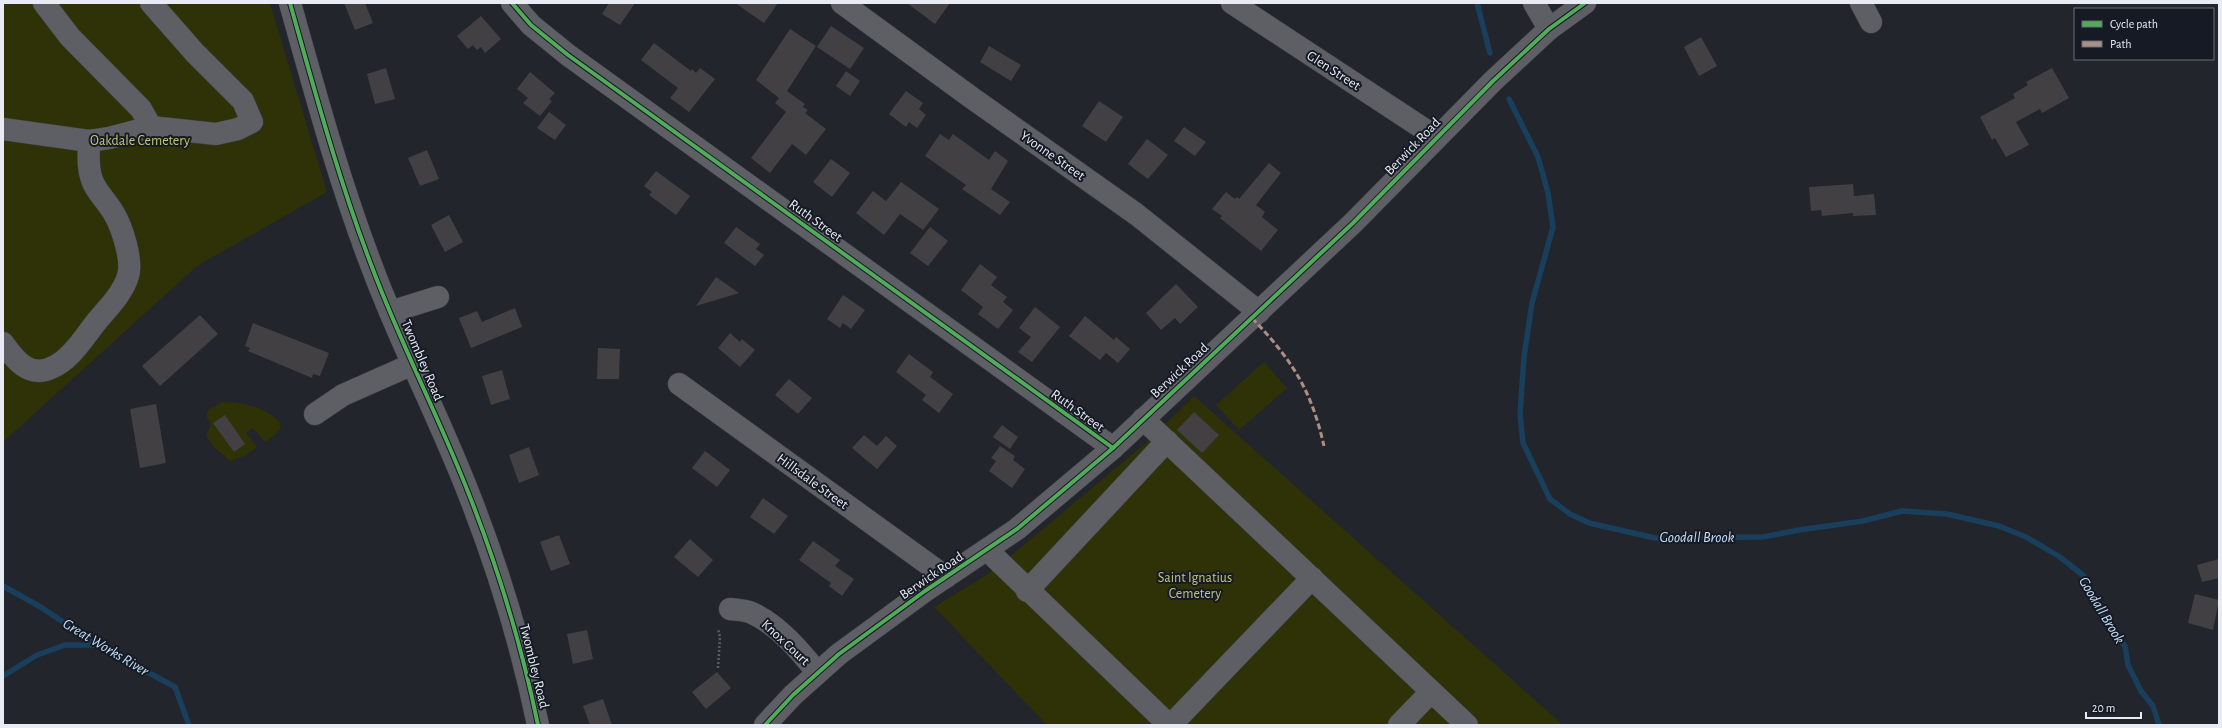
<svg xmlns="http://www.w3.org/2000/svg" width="2222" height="728" font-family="'Alegreya Sans',sans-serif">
	<rect width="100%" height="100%" fill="#22252c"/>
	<g fill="#2f3206">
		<path d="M3,3h267l57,189 -130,74 -194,176z"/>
		<path d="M1264,362l23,26 -48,42 -23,-25z"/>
		<path d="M1194,396l369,329h-516l-113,-118 51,-31 33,-26 128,-107z"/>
		<path d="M223,402c21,0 40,5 56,19l2,6 -6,8 -10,7 -12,-14 -7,5 11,14 -13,9 -14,5 -17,-15 -7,-11 5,-10 -4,-7v-6l4,-4z"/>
	</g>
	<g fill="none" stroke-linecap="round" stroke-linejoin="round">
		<g stroke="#193f5d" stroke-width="5.5">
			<path d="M1477,3l13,50"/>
			<path d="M1509,99l29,58 10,36 5,34 -21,76 -8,54 -4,57 3,29 27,56 20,15 19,9 66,15 108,-1 36,-7 64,-9 39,-10 45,3 52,12 27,11 34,20 24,19 15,34 26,36 3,19 13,26 12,15 6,19"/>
			<path d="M3,586l36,20 59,39 77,42 14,38"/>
			<path d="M3,676l34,-21 28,-10h32"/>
		</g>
	</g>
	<g fill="#424043">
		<path d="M344,3h21l8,20 -18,7z"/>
		<path d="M609,3h26l-15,22 -18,-11z"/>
		<path d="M735,3h43l-14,20z"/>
		<path d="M907,3h43l-15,21z"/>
		<path d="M481,16l20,23 -16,14 -4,-6 -4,3 -4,-5 -5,4 -11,-13z"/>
		<path d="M831,26l33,22 -14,21 -33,-22z"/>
		<path d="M790,29l26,17 -29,45 18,13 -2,3 5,3 -3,3 21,16 -20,26 -14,-11 -22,29 -19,-15 35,-46 -11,-9 4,-5 -23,-18z"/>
		<path d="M1701,37l16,29 -18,10 -15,-29z"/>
		<path d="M654,43l37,28 1,-2 4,4 4,-5 15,11 -26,33 -19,-14 8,-10 -37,-28z"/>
		<path d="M989,46l32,19 -10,16 -31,-19z"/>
		<path d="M386,68l9,31 -20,5 -8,-30z"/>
		<path d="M2052,68l17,30 -27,15 -2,-4 -24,13 13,23 -23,12 -11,-19 -3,2 -12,-23 35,-19 -2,-4 15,-9 -2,-3z"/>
		<path d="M846,71l14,10 -10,15 -14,-10z"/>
		<path d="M530,72l25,21 -6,6 3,2 -12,15 -17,-13 5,-5 -11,-9z"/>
		<path d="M906,91l17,12 -4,6 7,6 -9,13 -8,-6 -3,5 -17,-13z"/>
		<path d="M1099,101l24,16 -17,25 -24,-16z"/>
		<path d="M549,112l17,13 -11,15 -18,-12z"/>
		<path d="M1184,127l22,15 -11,14 -21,-15z"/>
		<path d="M940,134l9,6 4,-6 36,26 6,-9 13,10 -17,28 19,13 -10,13 -38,-26 4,-4 -41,-29z"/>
		<path d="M1147,139l21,16 -20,24 -20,-15z"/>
		<path d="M427,150l12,29 -19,7 -12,-28z"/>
		<path d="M831,159l19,14 -18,24 -19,-15z"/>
		<path d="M1269,163l12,10 -25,32 9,7 -3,5 16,13 -17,21 -41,-33 2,-2 -10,-7 14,-17 9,7 2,-2 2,2z"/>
		<path d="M656,171l34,25 -14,19 -27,-20 3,-3 -8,-6z"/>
		<path d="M901,182l38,27 -16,21 -23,-16 -16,21 -28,-22 17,-22 13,10z"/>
		<path d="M1853,184l1,12 20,-2 2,21 -23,1v-3l-31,3 -1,-6 -10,1 -2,-24z"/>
		<path d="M449,215l14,27 -18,10 -14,-27z"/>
		<path d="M736,227l24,17 -4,5 8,6 -9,11 -31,-23z"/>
		<path d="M930,227l18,14 -20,25 -18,-13z"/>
		<path d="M980,264l17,13 -6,8 16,12 -4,5 10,8 -15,19 -20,-15 5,-7 -22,-17z"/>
		<path d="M716,277l23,16 -43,13z"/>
		<path d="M1176,284l22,23 -18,17 -5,-6 -14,12 -15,-17z"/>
		<path d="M843,295l22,15 -14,19 -8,-6 -3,5 -13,-9z"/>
		<path d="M1035,307l25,20 -28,35 -14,-10 13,-15 -12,-9z"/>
		<path d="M515,308l7,19 -51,21 -12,-30 18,-7 5,11z"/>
		<path d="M200,315l18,19 -58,52 -18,-20z"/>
		<path d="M1085,316l29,24 2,-3 14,12 -12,14 -12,-10 -6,7 -31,-24z"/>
		<path d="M253,323l76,30 -9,23 -7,-2 -1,4 -64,-27 2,-3 -5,-2z"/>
		<path d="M730,333l10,9 2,-3 13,11 -15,17 -22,-19z"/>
		<path d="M598,348l22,1 -1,30h-22z"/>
		<path d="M909,354l24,18 -3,5 23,17 -14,19 -17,-13 4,-5 -30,-23z"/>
		<path d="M502,370l8,29 -19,6 -9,-29z"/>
		<path d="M789,379l23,19 -14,16 -23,-19z"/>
		<path d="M156,404l10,59 -26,5 -10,-59z"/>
		<path d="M1194,412l25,23 -17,18 -25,-23z"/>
		<path d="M225,415l20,29 -11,8 -21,-29z"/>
		<path d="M1002,425l16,12 -8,12 -17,-12z"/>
		<path d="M864,435l13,11 9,-10 11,10 -20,23 -25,-21z"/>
		<path d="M1000,446l15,10 -2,4 12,9 -13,19 -23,-17 7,-10 -5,-3z"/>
		<path d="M529,447l10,28 -20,8 -10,-28z"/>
		<path d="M705,451l25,19 -13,17 -25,-19z"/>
		<path d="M763,498l25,18 -14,18 -24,-17z"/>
		<path d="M559,535l11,29 -19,7 -11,-29z"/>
		<path d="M690,539l23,21 -15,17 -24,-20z"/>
		<path d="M813,541l27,19 -5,6 19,13 -12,17 -13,-10 2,-3 -32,-23z"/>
		<path d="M2219,559v19l-17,4 -5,-17z"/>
		<path d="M2195,594l24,6 -6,30 -25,-7z"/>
		<path d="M587,630l6,29 -20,5 -6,-30z"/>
		<path d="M717,672l14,16 -25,21 -14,-17z"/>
		<path d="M603,699l9,26h-22l-7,-19z"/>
	</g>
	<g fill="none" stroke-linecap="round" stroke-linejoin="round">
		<g stroke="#3d3f44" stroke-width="23">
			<g id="minor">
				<path d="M44,3l26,34 71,72 10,18"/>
				<path d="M290,3c25,89 49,178 82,264 29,78 68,152 98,230 29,74 52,150 68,228"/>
				<path d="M512,3l19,22 37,30 545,393"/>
				<path d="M842,3l130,95 164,116 123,98"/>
				<path d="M1232,3l204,134"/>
				<path d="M1534,3l15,26"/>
				<path d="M1861,3l10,19"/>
				<path d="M3,129l86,12 20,-3 42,-11 65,7 22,-5 14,-7 -9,-21 -48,-48 -44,-50"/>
				<path d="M390,312l48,-15"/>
				<path d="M3,343c12,17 26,35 48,25 20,-8 33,-31 46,-47 11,-13 26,-28 31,-45 5,-15 -6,-50 -15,-64 -6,-11 -17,-20 -21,-32 -5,-13 -3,-26 -3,-39"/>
				<path d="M679,384l267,193"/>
				<path d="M315,414l28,-19 70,-31"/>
				<path d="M1143,419l324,306"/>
				<path d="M987,550l182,175"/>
				<path d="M1027,591l140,-150"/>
				<path d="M730,609c8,1 17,1 24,5 25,12 46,37 63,58"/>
				<path d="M765,725l28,-30 46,-41 86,-63 92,-62 96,-81 240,-225 140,-142 56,-52 36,-26"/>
				<path d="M1171,725l141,-147"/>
				<path d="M1399,725l32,-33"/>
			</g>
		</g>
		<path stroke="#5c5d62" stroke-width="2.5" stroke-dasharray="2 2" stroke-linecap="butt" d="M718,668l2,-31 -2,-8"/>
		<use href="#minor" stroke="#5d5f64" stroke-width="22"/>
		<path stroke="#ac8f84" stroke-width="3" stroke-dasharray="6 3" stroke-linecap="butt" d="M1252,318c40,42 59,71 72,128"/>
		<g stroke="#151a25" stroke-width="6">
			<g id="cycleway">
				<path d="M290,3c25,89 49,178 82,264 29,78 68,152 98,230 29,74 52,150 68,228"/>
				<path d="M512,3l19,22 37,30 545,393"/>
				<path d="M765,725l28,-30 46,-41 86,-63 92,-62 96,-81 240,-225 140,-142 56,-52 36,-26"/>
			</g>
		</g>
		<use href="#cycleway" stroke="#51ab58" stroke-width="4"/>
	</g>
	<g text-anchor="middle" stroke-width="4" stroke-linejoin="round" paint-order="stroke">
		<g font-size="14" fill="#e8ebf3" stroke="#151a25">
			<text transform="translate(1334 70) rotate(33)" y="5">Glen Street</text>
			<text transform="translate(1412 146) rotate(-46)" y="5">Berwick Road</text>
			<text transform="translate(1053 155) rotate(35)" y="5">Yvonne Street</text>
			<text transform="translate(816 220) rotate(36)" y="5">Ruth Street</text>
			<text transform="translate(423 360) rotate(67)" y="5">Twombley Road</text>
			<text transform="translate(1179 370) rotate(-43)" y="5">Berwick Road</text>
			<text transform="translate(1078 410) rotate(36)" y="5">Ruth Street</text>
			<text transform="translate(813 481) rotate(36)" y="5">Hillsdale Street</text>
			<text transform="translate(931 575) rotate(-34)" y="5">Berwick Road</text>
			<text transform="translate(786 642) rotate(43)" y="5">Knox Court</text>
			<text transform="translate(535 666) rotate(76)" y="5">Twombley Road</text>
		</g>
		<g font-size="14" fill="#bfc677" stroke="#151a25">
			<text x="140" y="145">Oakdale Cemetery</text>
			<text x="1195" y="582">Saint Ignatius<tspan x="1195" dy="16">Cemetery</tspan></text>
		</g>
		<g font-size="15" font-style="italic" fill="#c7e0f6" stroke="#151a25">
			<text x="1697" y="542">Goodall Brook</text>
			<text transform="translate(2102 610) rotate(59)" y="5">Goodall Brook</text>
			<text transform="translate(106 647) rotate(31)" y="5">Great Works River</text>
		</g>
	</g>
	<rect width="2222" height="728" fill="none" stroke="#e8ebf3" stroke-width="8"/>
	<rect x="2074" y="8" width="140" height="52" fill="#151a25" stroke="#696e77"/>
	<rect x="2082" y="21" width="20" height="6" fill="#51ab58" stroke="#696e77"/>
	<text x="2110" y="28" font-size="12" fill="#e8ebf3">Cycle path</text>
	<rect x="2082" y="41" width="20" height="6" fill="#ac8f84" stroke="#696e77"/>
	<text x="2110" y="48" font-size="12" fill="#e8ebf3">Path</text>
	<path d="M2086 712v6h55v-6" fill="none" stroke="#e8ebf3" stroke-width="2"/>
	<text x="2092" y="712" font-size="12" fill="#e8ebf3" stroke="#151a25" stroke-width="3" paint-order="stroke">20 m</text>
</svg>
